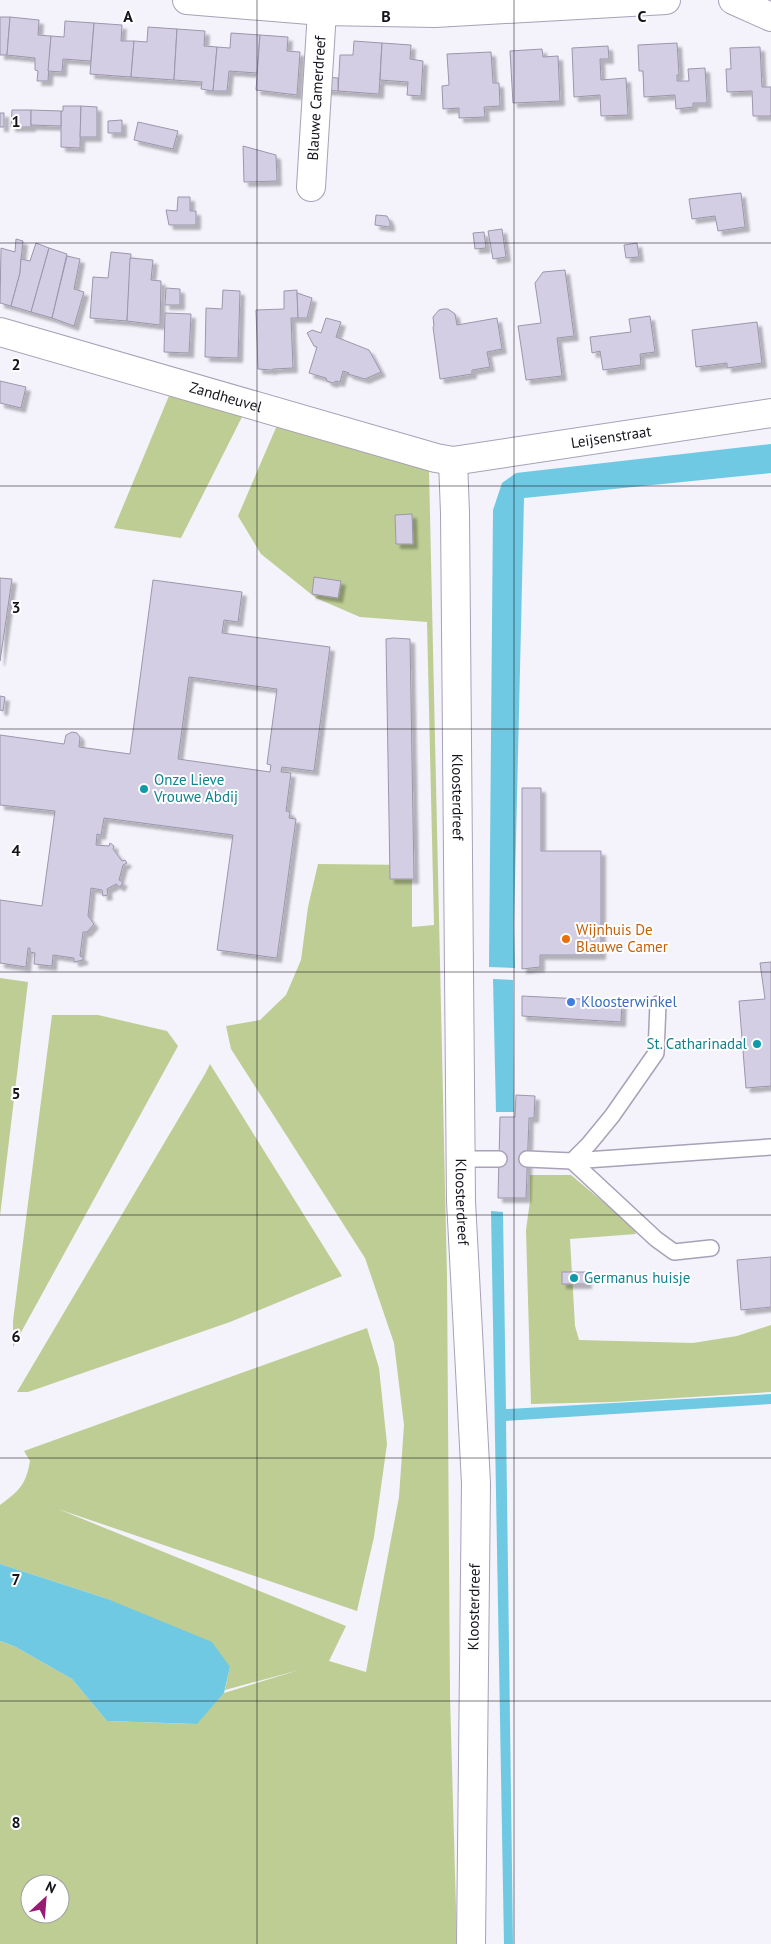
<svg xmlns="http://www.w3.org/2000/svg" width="771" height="1944" font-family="'PT Sans',sans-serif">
	<defs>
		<filter id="shadow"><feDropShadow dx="4.5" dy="4.5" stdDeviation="1" flood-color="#0004"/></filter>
	</defs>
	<rect width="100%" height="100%" fill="#f4f2fb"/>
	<g fill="#bdcd93" fill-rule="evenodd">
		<path d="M171,391l73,22 -63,125 -67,-10z"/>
		<path d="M278,423l151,47 18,806 3,421 7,247h-457v-303l14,5 58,33 35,42 89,3 28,-31 75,-23 -74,20 5,-23 -125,-69 -105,-34v-59c19,-14 26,-20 30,-44l-6,-10 343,-123 12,40 8,76 -13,93 -17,74 -299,-102 288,117 -17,35 37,11 33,-175 5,-72 -10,-82 -29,-85 -134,-209 -5,-23 34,-6 26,-25 15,-35 7,-53 10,-43 94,1v62l22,-2 -7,-303 -67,-5 -44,-19 -55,-44 -23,-38zM30,1884h30v30h-30z"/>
		<path d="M0,978l28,4 -28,234z"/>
		<path d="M52,1015h46l69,16 11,15 -165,301v-26z"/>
		<path d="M210,1064l132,212 -112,46 -202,70h-11l188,-318z"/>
		<path d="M530,1175h41l62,52 3,7 -66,5 5,87 4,14 114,3 44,-7 34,-11v67l-158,10 -82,2 -5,-174 4,-29z"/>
	</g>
	<g fill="#6fc9e3">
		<path d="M771,444v29l-247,25 -10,427 1,43 -26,-1 4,-457 9,-27 14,-10z"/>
		<path d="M493,979l20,1 1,132h-18z"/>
		<path d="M491,1211l12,1 3,197 265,-15v10l-265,17 7,523h-9z"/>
		<path d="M0,1564l105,34 107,44 18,25 -6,26 -27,31 -90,-3 -35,-42 -58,-33 -14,-5z"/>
	</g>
	<g fill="#d4cee5" stroke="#9c96ab" fill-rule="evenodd" filter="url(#shadow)">
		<path d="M0,17h10l-3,38h-7z"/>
		<path d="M10,17l29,3 -1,15 13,1 -3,45h-11l1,-10 -3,-1v-12l-28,-3z"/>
		<path d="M65,21l29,2 -3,38 -28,-2 -1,13 -14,-1 3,-35 13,1z"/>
		<path d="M94,23l28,2 -1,16h13l-3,36 -41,-3z"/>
		<path d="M148,27l29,2 -3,51 -43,-3 3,-36 13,1z"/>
		<path d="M177,29l28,2 -1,15 13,1 -4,44 -12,-2 1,-7 -28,-2z"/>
		<path d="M231,33l29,2 -3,38 -28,-2 -2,20h-14l4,-44 13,1z"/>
		<path d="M260,35l28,2 -1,14 13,1 -3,43 -41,-5z"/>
		<path d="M354,41l28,2 -3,51 -41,-3 2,-36h13z"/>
		<path d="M382,43l29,2 -1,14 13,2 -2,35 -14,-1 1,-13 -28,-2z"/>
		<path d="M677,43l2,32h-2v6h12l-1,-12 17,-1 2,35h-14v4l-17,2 -1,-14 -31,2 -1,-26h-4l-1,-26z"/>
		<path d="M608,46l1,13h-9l1,21 25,-2 2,37 -27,1 -1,-21 -26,2 -2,-49z"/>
		<path d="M760,47l2,40h9v29h-18l-1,-25 -25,1 -1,-23h5l-1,-21z"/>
		<path d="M542,49l1,8 15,-1 2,45 -47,2 -3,-52z"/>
		<path d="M491,52l2,31h6l1,23 -16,1 1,10 -26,1v-10l-16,1 -1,-23 7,-1 -2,-31z"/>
		<path d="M325,77l13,1v13l-14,-1z"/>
		<path d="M63,106h18l-1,42 -19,-1v-36h2z"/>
		<path d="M81,106l16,1v30h-17z"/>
		<path d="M12,110h19v17h-20z"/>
		<path d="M31,110l30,1v15l-30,-1z"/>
		<rect x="0" y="113" width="4" height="14"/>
		<path d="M122,120v13h-14v-12z"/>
		<path d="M138,122l40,9 -5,18 -39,-9z"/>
		<path d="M243,146l33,9 1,26 -33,1z"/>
		<path d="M741,193l4,34 -27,4 -3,-15 -23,3 -3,-20z"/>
		<path d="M178,197h12v14h6v14h-27l-3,-15 11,1z"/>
		<path d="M376,215l11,1 3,6v5l-15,-2z"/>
		<path d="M502,229l4,28 -13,2 -5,-28z"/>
		<path d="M484,232l2,16 -11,1 -2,-16z"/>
		<path d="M16,239l7,2 -2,18 -1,14 -9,33 -11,-3 1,-55 14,4z"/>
		<path d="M36,243l13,5 -18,64 -20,-6 9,-33 1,-14 9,2z"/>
		<path d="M637,243l2,14 -13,1 -2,-13z"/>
		<path d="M49,248l18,6 -15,64 -21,-6z"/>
		<path d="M111,252l20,2 -4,67 -37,-3 3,-41 15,1z"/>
		<path d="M67,256l13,3 -6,30 10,3 -10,34 -22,-8z"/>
		<path d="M130,258l23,2 -2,20 10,1 -1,44 -33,-4z"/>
		<path d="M565,270l9,66 -17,2 5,38 -36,4 -8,-54 23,-3 -6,-40 8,-11z"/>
		<path d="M166,288l14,1v16h-15z"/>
		<path d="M223,290l17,1 -2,67 -33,-1 1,-49 16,1z"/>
		<path d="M297,290l1,28h-7l2,50 -20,1 -1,1 -14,-1 -2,-59 28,-1v-18z"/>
		<path d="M297,293l15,5 -5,20h-9z"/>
		<path d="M443,309h5l7,5 2,11 40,-7 5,31 -15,3 3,15 -18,3v4l-32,5 -7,-52 1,-1 -1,-9 6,-7z"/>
		<path d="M165,313l26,1 -2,39 -25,-1z"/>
		<path d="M650,316l5,36 -15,2 1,11 -38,5 -3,-19 -8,2 -2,-16 41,-5 -2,-13z"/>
		<path d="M326,318l15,4 -5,15 33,13 12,22 -16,7 -17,-5 1,-1 -6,-2 -3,11 -4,-1 -3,2 -6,-2 -1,-3 -17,-5 8,-26 -3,-1 -7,-13 5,-3 9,3z"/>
		<path d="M757,322l5,41 -35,5v-5l-31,4 -4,-37z"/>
		<path d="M0,381l26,6 -5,21 -21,-5z"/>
		<path d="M412,514l1,30h-17l-1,-29z"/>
		<path d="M314,577l27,4 -3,17 -26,-4z"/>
		<path d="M0,578l12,1 -12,82z"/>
		<path d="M153,580l89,12 -4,30 -14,-2 -2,13 108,14 -16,124 -32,-4 -1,5 10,1 -5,38 4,1 -1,6 7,1 -19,139 -60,-8 16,-115 -129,-17 -3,17 -4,-1 -1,11 13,1 1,-3 4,3 -1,3 9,12 3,-1 2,3 -4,2 -4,15 4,2 -3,5 -4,-3 -9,5 1,6 -5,1 -1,-6 -11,-2 -3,28 6,8 -7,8h-4l-3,24 3,1v3l-9,2v-4l-21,-3 -1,11 -18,-2 1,-11 -5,-1v-4h-2l-2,19 -26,-4v-63l42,6 13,-95 -55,-6v-70l64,9 2,-9 6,-3 5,1 3,4 -1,10 51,7zM189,677l88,12 -10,75 4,1 -1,7 -92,-13z"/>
		<path d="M393,638l17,1 4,240h-24l-4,-240z"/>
		<path d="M0,696l5,1 -2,14 -3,-1z"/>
		<path d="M522,788h19v63h60v104h-61v12l-18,2z"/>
		<path d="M771,962v124l-25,2 -7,-87 26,-2 -5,-36z"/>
		<path d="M522,996l100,5 -1,21 -99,-6z"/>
		<path d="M516,1095l19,1 -1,22h-5l-3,80h-28l2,-81h15z"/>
		<path d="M771,1257v50l-30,3 -4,-50z"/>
		<rect x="562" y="1272" width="25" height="12"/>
	</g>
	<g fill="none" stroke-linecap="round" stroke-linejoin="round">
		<g stroke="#a8a1b7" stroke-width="18">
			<g id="lane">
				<path d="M460,1159h39"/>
				<path d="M527,1159l45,2 199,-14"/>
				<path d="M572,1161l17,-17 23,-28 44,-63 2,-49"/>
				<path d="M572,1161l84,78 18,13 37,-4"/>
			</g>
		</g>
		<g stroke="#a8a1b7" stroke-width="30">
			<g id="street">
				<path d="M187,0l135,11 113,2 231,-13"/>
				<path d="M733,0l38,17"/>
				<path id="s1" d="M311,187l11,-176"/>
				<path id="s2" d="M0,332l436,126 17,3 318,-48"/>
				<path id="s3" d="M453,461l2,52 6,688 15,282 -5,461"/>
			</g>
		</g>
		<use href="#lane" stroke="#fff" stroke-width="15"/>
		<use href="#street" stroke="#fff" stroke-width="28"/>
	</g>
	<path fill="none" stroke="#15131b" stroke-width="1" stroke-opacity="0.55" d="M257,0v1944M514,0v1944M0,243h771M0,486h771M0,729h771M0,972h771M0,1215h771M0,1458h771M0,1701h771"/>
	<g fill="#0f9aa8" stroke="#fff" stroke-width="2">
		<circle cx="144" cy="789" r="5"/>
		<circle cx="757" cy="1044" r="5"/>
		<circle cx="574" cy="1278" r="5"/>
	</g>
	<circle fill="#e8710a" stroke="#fff" stroke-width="2" cx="566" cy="939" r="5"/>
	<circle fill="#3f7fe0" stroke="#fff" stroke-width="2" cx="571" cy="1002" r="5"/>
	<g text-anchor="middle" stroke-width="4" stroke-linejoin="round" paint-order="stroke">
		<g font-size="15" fill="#15131b" stroke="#fff">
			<text dy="5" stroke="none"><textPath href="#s1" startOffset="89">Blauwe Camerdreef</textPath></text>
			<text dy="5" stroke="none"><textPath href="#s2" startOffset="235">Zandheuvel</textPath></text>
			<text dy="5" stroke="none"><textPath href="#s2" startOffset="631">Leijsenstraat</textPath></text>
			<text dy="5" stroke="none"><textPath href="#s3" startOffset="336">Kloosterdreef</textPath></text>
			<text dy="5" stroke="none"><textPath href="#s3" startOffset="741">Kloosterdreef</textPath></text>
			<text transform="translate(474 1607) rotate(-89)" y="5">Kloosterdreef</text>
		</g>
		<g font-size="15" fill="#0d838f" stroke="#fff" text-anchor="start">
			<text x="154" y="785">Onze Lieve<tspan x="154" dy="17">Vrouwe Abdij</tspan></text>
			<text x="747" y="1049" text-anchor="end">St. Catharinadal</text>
			<text x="584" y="1283">Germanus huisje</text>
		</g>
		<g font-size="15" fill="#c56008" stroke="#fff" text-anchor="start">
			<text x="576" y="935">Wijnhuis De<tspan x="576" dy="17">Blauwe Camer</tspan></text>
		</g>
		<g font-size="15" fill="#366cbe" stroke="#fff" text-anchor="start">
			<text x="581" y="1007">Kloosterwinkel</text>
		</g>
	</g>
	<g font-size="16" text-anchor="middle" font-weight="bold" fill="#15131b" stroke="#fff" stroke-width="4" stroke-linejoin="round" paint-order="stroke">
		<text x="128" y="22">A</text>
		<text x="386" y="22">B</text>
		<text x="642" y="22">C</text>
		<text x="16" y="127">1</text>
		<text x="16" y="370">2</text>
		<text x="16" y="613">3</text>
		<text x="16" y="856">4</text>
		<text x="16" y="1099">5</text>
		<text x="16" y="1342">6</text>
		<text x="16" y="1585">7</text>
		<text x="16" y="1828">8</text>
	</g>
	<g transform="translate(45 1899) rotate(26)"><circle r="24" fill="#ffffff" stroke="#a1a1a4"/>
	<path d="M0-4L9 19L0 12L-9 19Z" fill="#981b73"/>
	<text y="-8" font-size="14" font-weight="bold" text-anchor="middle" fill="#15131b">N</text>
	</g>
</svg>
